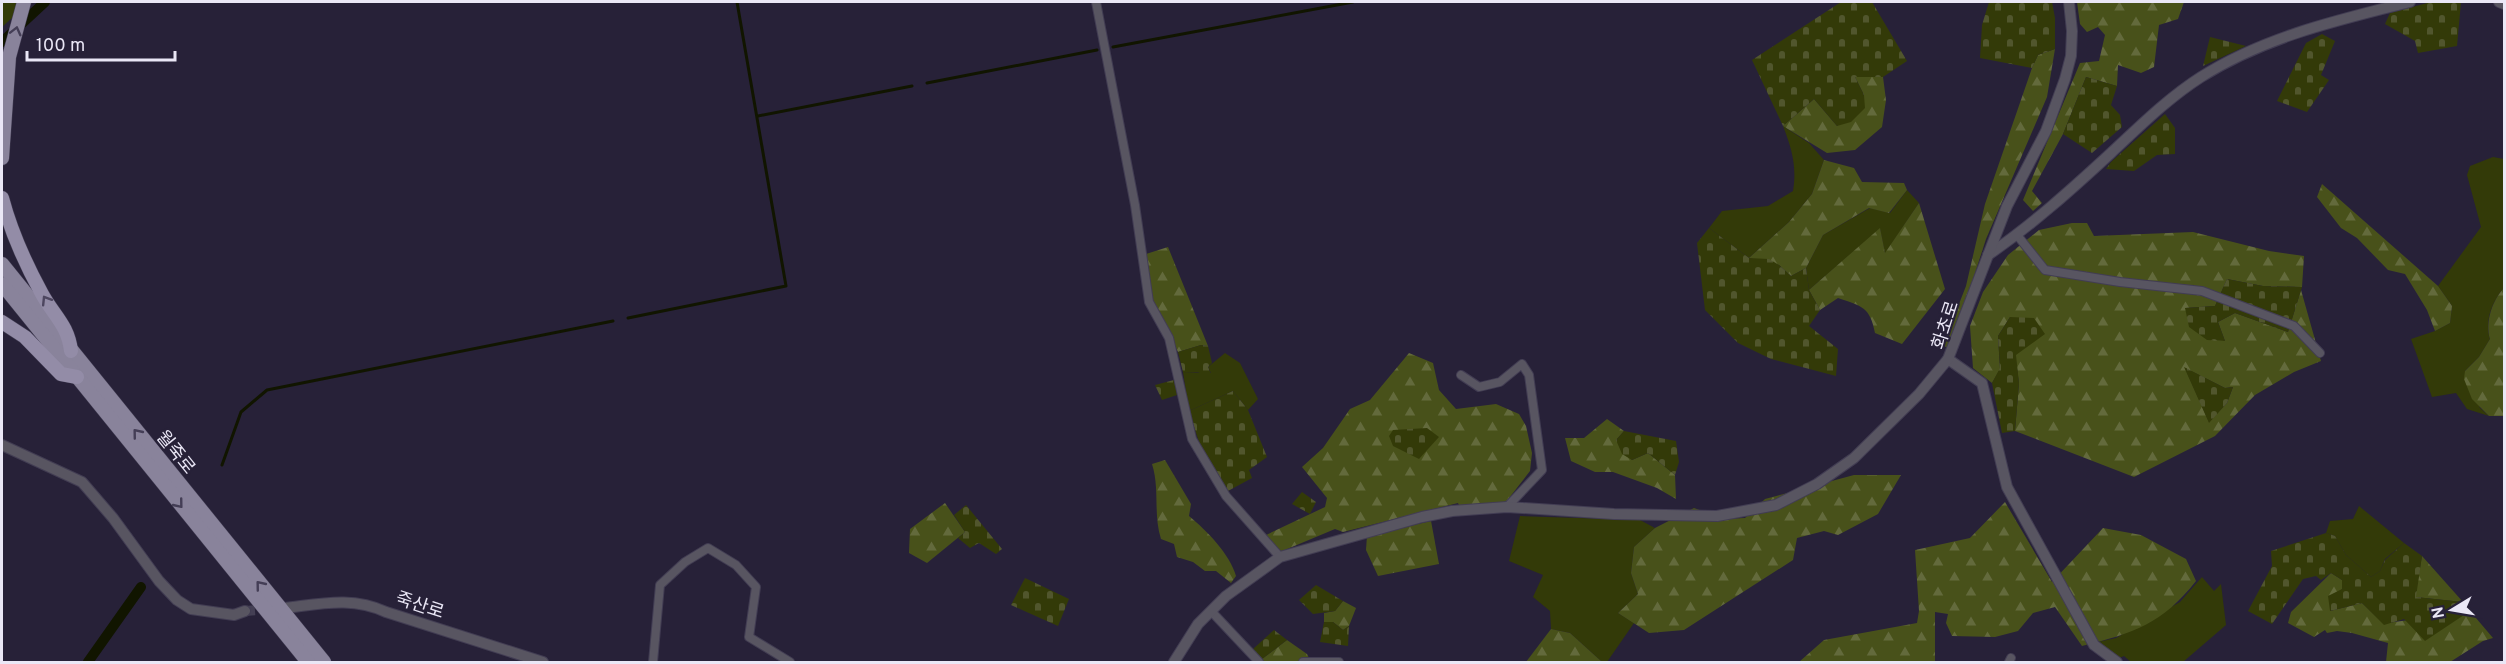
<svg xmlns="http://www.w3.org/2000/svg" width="2506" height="664" font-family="Overpass,'Noto Sans KR',sans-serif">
	<defs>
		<pattern id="forest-firs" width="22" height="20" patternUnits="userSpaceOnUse" patternTransform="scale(1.5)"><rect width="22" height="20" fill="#48511a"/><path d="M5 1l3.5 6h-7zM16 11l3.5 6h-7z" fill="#636a3c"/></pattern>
		<pattern id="cemetery-stones" width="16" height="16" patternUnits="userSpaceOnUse" patternTransform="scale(1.5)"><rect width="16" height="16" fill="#333a08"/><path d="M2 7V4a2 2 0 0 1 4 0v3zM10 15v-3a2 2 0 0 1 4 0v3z" fill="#51562d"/></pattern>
	</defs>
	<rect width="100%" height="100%" fill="#272138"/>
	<g fill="#333a08">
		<path d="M2,2h28l-28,25z"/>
		<path d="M1783,126l26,17 15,17 -12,34 -23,28 -40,36 -40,-30 13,-17 46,-5 25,-15c4,-24 -1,-42 -10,-65z"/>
		<path d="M2493,157l11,2v129c-12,13 -20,34 -14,51l-11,18 -14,14 15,37 9,8 -22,-7 -11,-16 -24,4 -21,-58 24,-8 15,-8 2,-17 -14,-20 43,-59 -14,-52 3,-9z"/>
		<path d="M1907,190l12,13 -34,51 -5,-25 -71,61 -3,-22 17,-33 47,-27 20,5z"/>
		<path d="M1225,353l15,10 18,36 -10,11 -15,-19 -44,20 -6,-39 28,1 -3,-6z"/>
		<path d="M2359,506l45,37 -19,16 -5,12 -9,6 -25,-22 -11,-19 -9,-3 4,-12 23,-2z"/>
		<path d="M1520,516l120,4 15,8 -21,19 -3,26 7,21 -20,19 16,10 -27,39h-5l-32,-29 -19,-4 -1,-18 -17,-14 10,-22 -34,-14z"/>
		<path d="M2202,577l12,14 7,-7 5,41 -43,37h-52l-7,-6 -7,3 -19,-17 18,-4 64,-36z"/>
	</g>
	<g fill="url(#forest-firs)" fill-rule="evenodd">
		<path d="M2077,2h107l-6,17 -19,6 -5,42 -13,6 -23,-8 -1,21 -31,-9 -23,57 -31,57 10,12 -9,8 -10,-11 57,-137 19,-2 6,-26 -7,-8 -11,5 -7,-8z"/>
		<path d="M2055,49l-8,48 -61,142 -20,62 -19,47 -4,-3 23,-59 19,-82 47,-136 6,-13z"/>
		<path d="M1855,77h28l3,23 -4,27 -27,23 -28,3 -44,-27 31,-27 23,27 27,-31z"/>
		<path d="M1824,160l30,8 8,14 42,1 3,7 -18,23 -20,-5 -46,27 -17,33 -15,8 -12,-11 -30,-7 40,-36 23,-28z"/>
		<path d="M2322,184l116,102 14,20 -2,17 -15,8 -8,-21 -22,-36 -17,-4 -31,-32 -16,-10 -24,-31z"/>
		<path d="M1919,203l26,86 -43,55 -27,-11c-5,-26 -13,-27 -37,-35l-18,12 -11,-20 71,-62 5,25z"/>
		<path d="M2072,223h15l7,13 99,-4 76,19 35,5 -2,31 -39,-1 -36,-7 -12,27 -30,2 40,33 -7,-19 17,-9 53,19 13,-42 20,71 -27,11 -39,23 -40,41 -81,41 -119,-46 4,-48 -9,-66 -12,19 2,33 -8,14 -19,-15 -3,-42 13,-34 25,-37 31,-25zM2185,368l40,20 8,-1 -6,16 -18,19z"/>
		<path d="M1168,247l40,99 -7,-1 -23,7 -25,-50 -7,-48z"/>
		<path d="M2504,288v128h-15l-17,-17 -8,-20 1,-8 14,-14 11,-18c-5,-17 2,-38 14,-51z"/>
		<path d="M1409,353l24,10 6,27 17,19 40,-5 23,10 7,12 6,27 -2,18 -24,31 -17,11 -26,1 -5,-11 -115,29 -8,-3 -55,23 -14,-17 59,-28 2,-9 -25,-31 21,-19 27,-39 20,-9z"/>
		<path d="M1607,419l17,12 -8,9 16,20 16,-7 27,22 1,24 -19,-11 -44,-16h-18l-24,-11 -6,-23h19z"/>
		<path d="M1165,460l26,44 -2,12c17,14 41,38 47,60l-5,7 -15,-12h-11l-12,-9 -16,-5 -3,-13 -13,-5c-8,-25 -1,-50 -9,-75z"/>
		<path d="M1854,475h47l-23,39 -40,21 -14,-4 -27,7 -4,22 -109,70 -35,3 -31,-20 20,-19 -7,-21 3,-26 21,-19 39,-20 30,11 21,-1 20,-19z"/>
		<path d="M2005,502l47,80 51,-54 38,7 45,24 10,22c-34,43 -62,52 -114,65l-27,-39 -22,6 -15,18 -23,6 -43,-1 -6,-13 2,-9 -13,-2v50h-136l25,-22 93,-17 2,-12 -4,-61 55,-12z"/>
		<path d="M945,503l20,29 -38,31 -18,-10 1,-24z"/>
		<path d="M1431,521l8,43 -61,12 -12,-26 1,-14z"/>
		<path d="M2422,556l41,46 -48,-5z"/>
		<path d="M2331,573l11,7v9l-12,22 32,-8 22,21c27,-7 63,-2 86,-13l23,27 -10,3 -33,21h-64l2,-19 -36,-10 -15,-2 -10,2 -2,-3 -11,7 -26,-14 3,-11z"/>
		<path d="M1343,601l13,7 -7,18 -6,4 -10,-8h-9v-9l11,-2z"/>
		<path d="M1551,629l19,4 32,29h-76z"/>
		<path d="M1287,640l20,14 4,8h-48l-1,-3z"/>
	</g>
	<g fill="url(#cemetery-stones)">
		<path d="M1841,2h31l35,59 -24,16h-28l9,18 1,13 -14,14 -14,4 -23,-27 -31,27 -31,-66z"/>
		<path d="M1989,2h63l3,16v31l-17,6 -6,13 -52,-10 2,-33z"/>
		<path d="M2431,2h30l-4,44 -39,7 -3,-12 -30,-17 5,-11z"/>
		<path d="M2322,34l13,7 -14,34 8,5 -22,32 -30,-11 29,-58z"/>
		<path d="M2210,37l36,9 -43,20z"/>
		<path d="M2086,77l31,9 -6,19 9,10 2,12 -30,26 -29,-19z"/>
		<path d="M2165,114l10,14v26l-18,1 -23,16 -28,-2 5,-7z"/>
		<path d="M1709,228l40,30 20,1 10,6 12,11 15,-8 3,22 11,20 -11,16 29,23 -2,27 -65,-17 -33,-16 -33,-33 -8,-67z"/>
		<path d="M2227,279l36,7 39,1 -14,45 -53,-19 -17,9 7,19 -18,-1 -18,-13 -4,-19 30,-2z"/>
		<path d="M2010,317l24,1 11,16 -29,21 3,28 -4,48 -13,2 -10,-50 8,-15 -2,-32z"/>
		<path d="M1201,345l7,1 4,17 -4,4 3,7 -8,1 -5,-3h-15l-5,-20z"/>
		<path d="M2184,367l41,21 8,-1 -6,16 -18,20z"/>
		<path d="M1174,380l3,15 -15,5 -7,-15z"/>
		<path d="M1233,391l15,19 19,47 -18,13 3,8 -24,13 -29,-49 -10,-31z"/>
		<path d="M1427,428l12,9 -20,22 -26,-13 -4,-10 4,-6z"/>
		<path d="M1624,431l52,10 3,21 -4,13 -27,-22 -16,7 -10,-6 -6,-14z"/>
		<path d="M1302,492l14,10 -6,12 -18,-10z"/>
		<path d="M966,505l36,44 -6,5 -17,-11 -9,5 -12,-10 7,-6 -11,-17z"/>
		<path d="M2326,533l9,3 11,19 25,22 9,-6 5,-11 19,-17 18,13 -6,41 47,5 7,9 -45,30 -21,-22 -20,6 -22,-22 -32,8 -2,-15 14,-7v-9l-11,-7 -10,7 -5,-4 -13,3 -31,45 -24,-13 24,-45 -1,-15z"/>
		<path d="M1025,578l44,21 -11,27 -47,-21z"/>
		<path d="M1316,585l27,16 -8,10 -22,3 -14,-14z"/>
		<path d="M1324,622h9l10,8 6,-4 -1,20 -28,-4z"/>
		<path d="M1274,630l13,10 -25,19 -9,-10z"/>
	</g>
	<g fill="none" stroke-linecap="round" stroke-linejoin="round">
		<g stroke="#111500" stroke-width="3">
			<path d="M1113,47l240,-45"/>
			<path d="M927,83l170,-33"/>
			<path d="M758,116l154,-30"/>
			<path d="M628,318l158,-32 -49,-284"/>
			<path d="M222,465l19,-53 26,-22 346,-69"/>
		</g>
		<g stroke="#111500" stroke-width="10">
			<path d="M2,42l43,-40"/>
			<path d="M88,662l53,-75"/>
		</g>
		<path stroke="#443f54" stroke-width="10" stroke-dasharray="10 5" stroke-linecap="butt" d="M245,611l27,-2"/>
		<g stroke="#423d53" stroke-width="10">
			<g id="minor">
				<path d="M1096,2l39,203 14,97 20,36 23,101 34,57 54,61"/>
				<path d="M2017,235l28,35 75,12 82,9 92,35 26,27"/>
				<path d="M1461,375l18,12 21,-5 22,-18 7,11 13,95 -35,37"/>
				<path d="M1211,611l48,51"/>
				<path d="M653,662l7,-77 25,-23 23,-14 28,17 20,22 -7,50 41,25"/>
				<path d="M1303,662h36"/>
				<path d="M2009,662l2,-4"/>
			</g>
		</g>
		<g stroke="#423d53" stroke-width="12">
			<g id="tertiary">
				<path d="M2499,2l5,2"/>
				<path d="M1988,255c44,-30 84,-66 123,-102 28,-26 57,-55 90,-76 63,-40 137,-57 209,-75"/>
				<path d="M1948,359l34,24 25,104 87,158 23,17"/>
				<path d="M2,445l80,37 31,36 46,63 18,19 14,9 43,6 11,-4"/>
				<path d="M284,608c36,-4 68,-12 102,4l157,50"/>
				<path d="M1174,662l24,-38 28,-28 54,-39 142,-40 30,-6 55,-4 107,7 103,2 59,-11 41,-21 37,-26 65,-64 29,-35 59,-153 39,-75 19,-52 6,-23 1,-25 -3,-29"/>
			</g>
		</g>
		<g stroke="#423d53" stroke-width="15">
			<g id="primary">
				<path d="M2,158l7,-101 15,-55"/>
				<path d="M2,264l322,398"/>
				<path d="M2,284l306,378"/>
			</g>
		</g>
		<g stroke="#423d53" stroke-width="15">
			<g id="trunk">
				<path d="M2,198c9,34 23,65 40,96 12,22 26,31 29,57"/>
				<path d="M2,322l23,15 36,37 16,3"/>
			</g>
		</g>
		<use href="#minor" stroke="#585561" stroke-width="8"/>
		<use href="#tertiary" stroke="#585561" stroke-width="10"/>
		<use href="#primary" stroke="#89839b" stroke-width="14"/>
		<use href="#trunk" stroke="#938ca7" stroke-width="14"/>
	</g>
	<defs><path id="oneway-chevron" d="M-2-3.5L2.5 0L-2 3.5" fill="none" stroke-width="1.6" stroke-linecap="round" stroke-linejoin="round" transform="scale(1.5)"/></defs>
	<g stroke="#443e56">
		<use href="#oneway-chevron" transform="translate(16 31) rotate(-76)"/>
		<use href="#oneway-chevron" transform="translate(137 433) rotate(-129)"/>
		<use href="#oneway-chevron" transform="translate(179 504) rotate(51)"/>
		<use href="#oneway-chevron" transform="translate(260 585) rotate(-129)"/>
	</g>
	<use stroke="#4d465f" href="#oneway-chevron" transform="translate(46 300) rotate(-122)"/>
	<g text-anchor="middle" stroke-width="4.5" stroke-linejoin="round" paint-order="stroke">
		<g font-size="18" fill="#eae7f6" stroke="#272138">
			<text transform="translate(1945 325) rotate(-72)" y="6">화초로</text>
			<text transform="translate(176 452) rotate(51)" y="6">월죽로</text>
			<text transform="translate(420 605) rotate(18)" y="6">죽산로</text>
		</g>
	</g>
	<rect width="2506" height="664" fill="none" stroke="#eae7f6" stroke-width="6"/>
	<g transform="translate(2452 610) rotate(259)" stroke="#272138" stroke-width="4.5" paint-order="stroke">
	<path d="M0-4.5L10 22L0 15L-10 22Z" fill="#eae7f6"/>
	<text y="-9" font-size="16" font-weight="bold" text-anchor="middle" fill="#eae7f6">N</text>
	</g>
	<path d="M27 51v9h148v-9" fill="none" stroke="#eae7f6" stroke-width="3"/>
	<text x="36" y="51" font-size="18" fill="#eae7f6" stroke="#272138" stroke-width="4.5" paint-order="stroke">100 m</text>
</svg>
